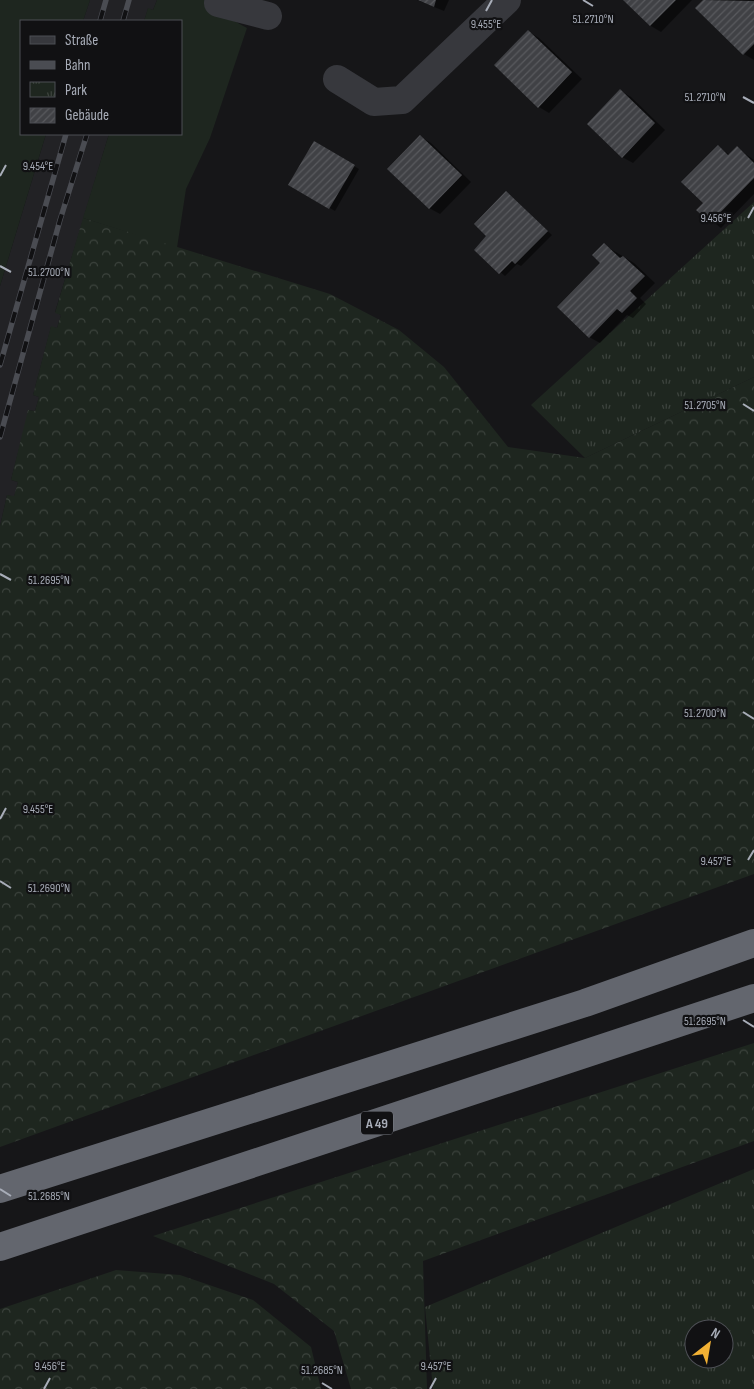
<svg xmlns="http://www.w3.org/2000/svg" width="754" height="1389" font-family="'Sofia Sans Condensed',sans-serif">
	<defs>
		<pattern id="forest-crowns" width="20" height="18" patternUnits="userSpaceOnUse" patternTransform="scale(1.25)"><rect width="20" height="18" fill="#1e261f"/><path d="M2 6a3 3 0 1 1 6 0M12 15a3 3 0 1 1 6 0" fill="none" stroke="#3c433d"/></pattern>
		<pattern id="park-tufts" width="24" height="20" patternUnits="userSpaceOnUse" patternTransform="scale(1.25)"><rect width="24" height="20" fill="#1e261f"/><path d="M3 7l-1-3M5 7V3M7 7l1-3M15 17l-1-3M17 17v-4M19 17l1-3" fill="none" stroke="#3c433d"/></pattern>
		<pattern id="building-hatch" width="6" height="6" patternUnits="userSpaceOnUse" patternTransform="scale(1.25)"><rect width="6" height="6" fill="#404145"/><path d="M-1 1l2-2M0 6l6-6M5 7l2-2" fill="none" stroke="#595a5e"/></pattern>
	</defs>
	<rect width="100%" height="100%" fill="#161618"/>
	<g fill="#222225">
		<path d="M90,0h67l-4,10 -5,-1 -4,12h-61z"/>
		<path d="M46,134h63l-54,178 6,3 -4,13 -6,-1 -18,68 6,2 -4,14 -6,-1 -18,70 7,2 -4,15 -7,-2 -7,31v-240z"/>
	</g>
	<g fill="#1e261f">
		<path d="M0,0h90l-7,21h-62v113h25l-46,152z"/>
		<path d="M157,0h62l-3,11 31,17 -37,110 -24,51 -9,59 -94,-30 26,-84h72v-113h-37l4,-13 5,2z"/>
	</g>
	<g fill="url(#forest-crowns)">
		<path d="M83,218l247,76 69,36 45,37 64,80 77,11 169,-81v497l-754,273v-621l7,-31 7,1 4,-14 -7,-2 17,-70 7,1 4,-14 -6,-2 18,-69 6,2 4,-13 -6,-2z"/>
		<path d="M754,1043v98l-331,120 4,128h-76l-17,-58 -60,-47 -121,-48z"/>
		<path d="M116,1270l64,5 73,25 58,47 10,42h-321v-80z"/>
	</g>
	<g fill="url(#park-tufts)" fill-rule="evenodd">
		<path d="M754,202v175l-169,81 -54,-53z"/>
		<path d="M754,1169v220h-321l-8,-82zM694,1329h30v30h-30z"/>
	</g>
	<g fill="#0007">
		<path d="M417,0h32l-5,11z"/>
		<path d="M625,0h67l-31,32 -10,-6z"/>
		<path d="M705,0h49v60l-10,-6 -47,-46z"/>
		<path d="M529,32l10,6 43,41 -33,34 -10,-6z"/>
		<path d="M621,91l10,6 34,33 -32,33 -11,-6z"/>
		<path d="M421,137l10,6 40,39 -31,32 -11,-6z"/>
		<path d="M314,143l45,26 -24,42 -45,-26z"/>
		<path d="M718,147l12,8 7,-7 17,12v34l-33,34 -23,-18 7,-7z"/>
		<path d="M506,193l46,42 -31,31 -4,-2 -12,12 -30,-26 13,-14z"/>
		<path d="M604,245l30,18 21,20 -15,15 6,6 -13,14 -6,-3 -27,28 -11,-6z"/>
	</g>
	<g fill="url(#building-hatch)">
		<path d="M418,0h18l-2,7z"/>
		<path d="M623,0h53l-26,26z"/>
		<path d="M703,0l51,1v43l-11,11 -48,-47z"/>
		<path d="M528,30l44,42 -34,36 -44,-43z"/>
		<path d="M620,89l35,34 -33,35 -35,-34z"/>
		<path d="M420,135l42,40 -33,34 -42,-40z"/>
		<path d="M314,141l41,24 -26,44 -41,-24z"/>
		<path d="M718,145l10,10 9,-9 17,17v15l-44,45 -14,-13 7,-7 -22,-21z"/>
		<path d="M506,191l42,40 -33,33 -3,-3 -13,13 -25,-24 12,-14 -12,-12z"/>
		<path d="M604,243l16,15 3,-2 22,20 -15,15 7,7 -15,15 -5,-4 -28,29 -32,-31 43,-44 -8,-8z"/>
	</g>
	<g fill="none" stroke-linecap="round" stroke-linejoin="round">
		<g stroke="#37383d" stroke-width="28">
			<path d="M218,3l50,13"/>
			<path d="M337,79l37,23 28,-2 105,-100"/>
		</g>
		<g stroke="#63666e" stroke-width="28">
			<path d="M0,1189l585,-186 169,-60"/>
			<path d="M0,1247l754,-249"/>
		</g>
		<g stroke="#4a4c52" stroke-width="5.5">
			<g id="rail">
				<path d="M100,21l6,-21"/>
				<path d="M123,21l6,-21"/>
				<path d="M0,365l66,-231"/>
				<path d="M0,437l60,-217 27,-86"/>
			</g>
		</g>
		<use href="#rail" stroke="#111113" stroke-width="4" stroke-dasharray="11" stroke-linecap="butt"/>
	</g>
	<path fill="none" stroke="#a8adb8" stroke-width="2" d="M583,0l10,6M486,11l6,-11M743,97l11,6M0,176l6,-11M748,218l6,-11M0,266l11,6M743,404l11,7M0,574l11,6M743,712l11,7M0,819l6,-11M748,860l6,-10M0,881l11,7M743,1020l11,7M0,1189l11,7M322,1383l10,6M44,1389l6,-11M430,1389l6,-11"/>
	<g text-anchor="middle" stroke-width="4.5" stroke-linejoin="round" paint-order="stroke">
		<rect fill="#111113" stroke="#7b7e86" stroke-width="1" x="361" y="1111.5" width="32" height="23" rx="4"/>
		<g font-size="14" font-weight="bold" fill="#a8adb8">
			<text x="377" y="1128">A 49</text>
		</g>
	</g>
	<g font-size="12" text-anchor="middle" fill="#a8adb8" stroke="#111113" stroke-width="4.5" stroke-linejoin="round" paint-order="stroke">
		<text x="593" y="23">51.2710°N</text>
		<text x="486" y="28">9.455°E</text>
		<text x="705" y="101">51.2710°N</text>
		<text x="38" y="170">9.454°E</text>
		<text x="716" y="222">9.456°E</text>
		<text x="49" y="276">51.2700°N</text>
		<text x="705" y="409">51.2705°N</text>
		<text x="49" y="584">51.2695°N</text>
		<text x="705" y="717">51.2700°N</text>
		<text x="38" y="813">9.455°E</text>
		<text x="716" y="865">9.457°E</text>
		<text x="49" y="892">51.2690°N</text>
		<text x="705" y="1025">51.2695°N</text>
		<text x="49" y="1200">51.2685°N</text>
		<text x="50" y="1370">9.456°E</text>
		<text x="436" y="1370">9.457°E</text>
		<text x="322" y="1374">51.2685°N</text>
	</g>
	<rect x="20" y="20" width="162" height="115" fill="#111113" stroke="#4d4f55"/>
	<rect x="30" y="36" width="25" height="8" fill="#37383d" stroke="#4d4f55"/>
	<text x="65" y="45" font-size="15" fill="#a8adb8">Straße</text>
	<rect x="30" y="61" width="25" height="8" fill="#4a4c52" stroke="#4d4f55"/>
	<text x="65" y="70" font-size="15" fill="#a8adb8">Bahn</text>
	<rect x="30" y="82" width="25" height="15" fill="url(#park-tufts)" stroke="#4d4f55"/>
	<text x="65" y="95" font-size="15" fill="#a8adb8">Park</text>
	<rect x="30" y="108" width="25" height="15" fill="url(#building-hatch)" stroke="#4d4f55"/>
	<text x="65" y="120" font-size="15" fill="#a8adb8">Gebäude</text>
	<g transform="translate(709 1344) rotate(31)"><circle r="24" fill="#111113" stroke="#4d4f55"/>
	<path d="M0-4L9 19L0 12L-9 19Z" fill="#f2b134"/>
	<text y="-8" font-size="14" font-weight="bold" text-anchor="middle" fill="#a8adb8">N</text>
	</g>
</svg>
